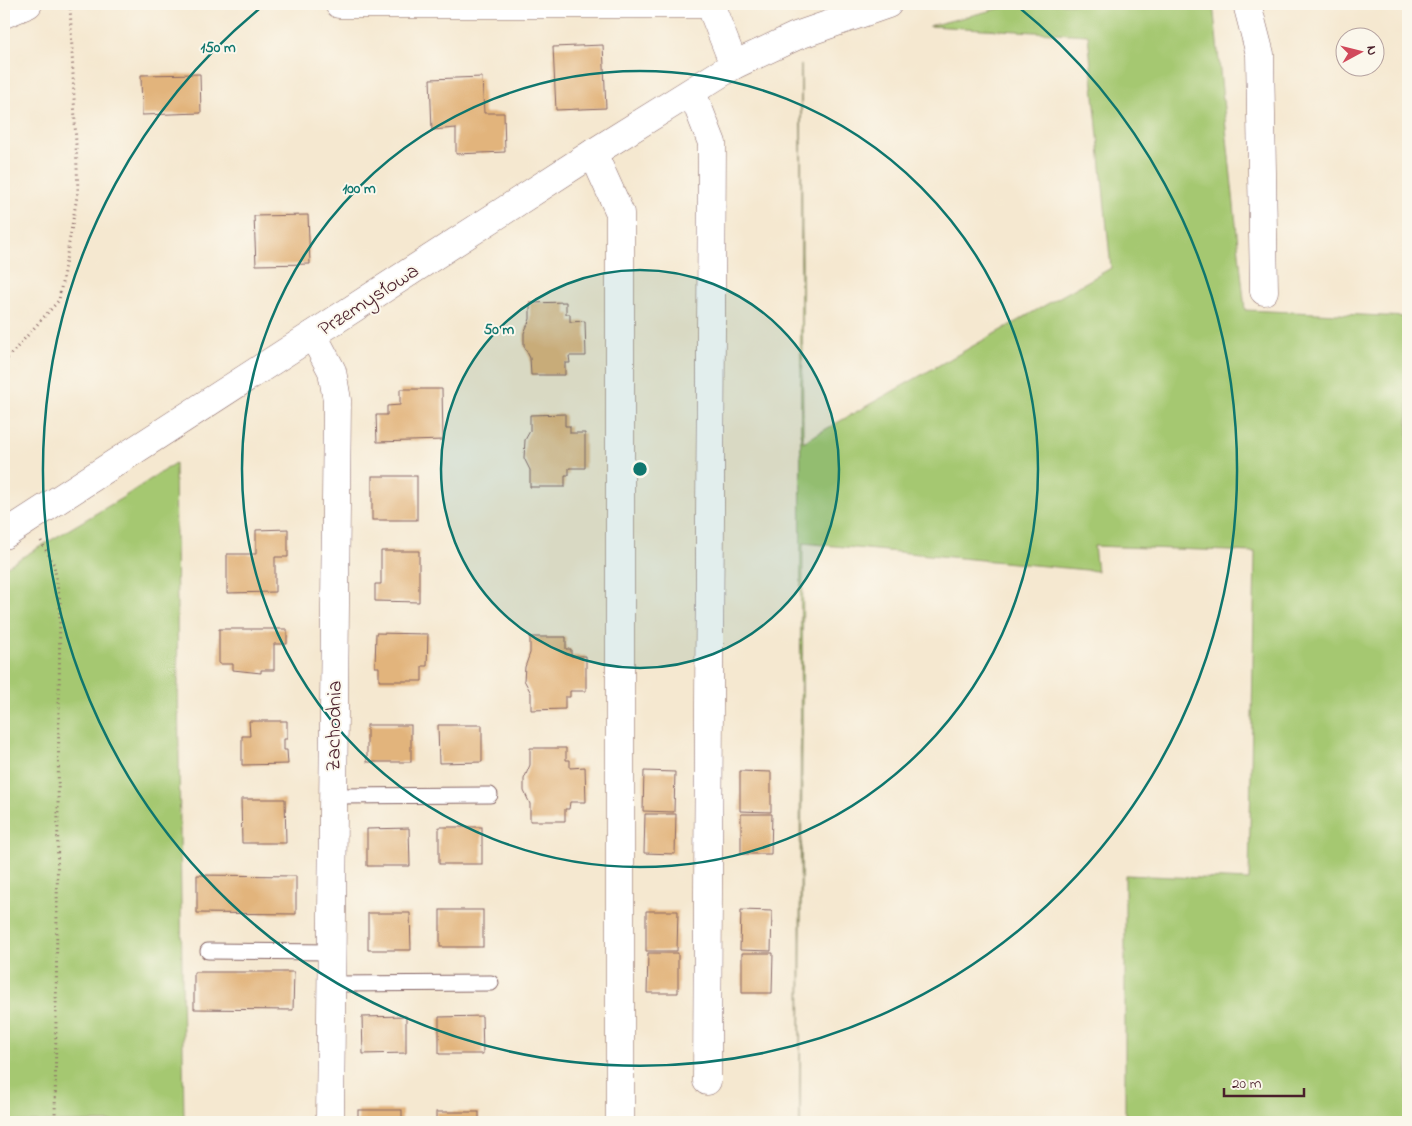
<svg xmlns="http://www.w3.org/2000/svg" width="1412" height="1126" font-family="'Indie Flower',sans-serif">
	<rect width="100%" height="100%" fill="#fbf7ec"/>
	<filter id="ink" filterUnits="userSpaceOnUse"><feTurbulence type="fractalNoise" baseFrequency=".02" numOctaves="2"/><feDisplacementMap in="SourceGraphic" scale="10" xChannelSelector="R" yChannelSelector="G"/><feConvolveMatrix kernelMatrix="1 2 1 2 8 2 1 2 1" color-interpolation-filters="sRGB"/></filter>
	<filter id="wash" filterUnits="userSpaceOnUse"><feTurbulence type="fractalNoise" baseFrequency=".0096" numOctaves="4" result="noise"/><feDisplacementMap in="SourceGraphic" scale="20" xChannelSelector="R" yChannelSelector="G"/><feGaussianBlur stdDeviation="1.12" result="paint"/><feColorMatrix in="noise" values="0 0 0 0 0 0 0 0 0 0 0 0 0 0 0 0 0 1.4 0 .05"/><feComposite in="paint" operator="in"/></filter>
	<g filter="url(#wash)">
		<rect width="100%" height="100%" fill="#f5e8d0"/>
		<g fill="#a5c871" stroke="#78744e">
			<path d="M1017,4h196l32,306 163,7v805h-283v-247l124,5 6,-328 -161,-6 3,25 -294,-28 -3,579 1,-1057 2,377 308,-174 -23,-233 -159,-9z"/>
			<path d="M175,463l9,659h-180v-554l118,-70z"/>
		</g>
		<g id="blocks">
			<g fill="#e2b47c">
				<path d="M603,45l3,63 -50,2 -3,-63z"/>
				<path d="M200,74l1,39 -59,2 -1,-40z"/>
				<path d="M482,77l2,36h20l1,39 -49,2v-26l-24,2 -2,-51z"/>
				<path d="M308,215l2,49 -54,1 -2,-49z"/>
				<path d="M566,302v12h4v8l15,-1 1,35h-17l1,7h-5v12h-34l-1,-17 -6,-12v-13l6,-14v-16z"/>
				<path d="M400,389h42l1,51 -66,2 -1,-27h11v-9l13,-1z"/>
				<path d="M565,414v12h5v7h15v35h-16v7h-4v12h-35v-17l-6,-12 1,-18 5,-9v-16z"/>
				<rect x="372" y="476" width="45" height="44"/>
				<path d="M288,529v28h-13v35l-48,1v-39h29v-24z"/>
				<path d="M381,551h38v51l-44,-1v-17h6z"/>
				<path d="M219,629h68v15h-13v26h-13v3l-28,-3v-6h-14z"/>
				<path d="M376,633l52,1 -1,32h-5v15h-43v-14h-4z"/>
				<path d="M530,637h36v12h5v7h15v35h-16v6h-5v12l-34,1v-17l-7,-13 1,-13 5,-14z"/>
				<path d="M249,721h38v18h-3v11h3l1,14 -46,1v-29h8z"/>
				<rect x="367" y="725" width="44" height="37"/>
				<path d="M438,725h44v37l-43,1z"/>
				<path d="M530,748h36v12h4v8l15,-1 1,35h-16l-1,7h-4v12h-35v-17l-6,-13v-12l6,-14z"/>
				<path d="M644,771l31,1 -1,40 -31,-1z"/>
				<path d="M740,771l31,1v40l-31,-1z"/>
				<path d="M241,799h44l1,44h-44z"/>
				<path d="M645,814h31l-1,40 -31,-1z"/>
				<path d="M741,814h31l-1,40h-30z"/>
				<rect x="439" y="827" width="43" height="37"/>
				<path d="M409,828l1,38h-43v-37z"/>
				<path d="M197,875l99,1v38l-99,-1z"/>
				<rect x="440" y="910" width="43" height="37"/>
				<path d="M741,910l31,1 -1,40 -31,-1z"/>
				<path d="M646,911h32l-1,40h-31z"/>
				<path d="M368,913h42l1,37h-43z"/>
				<path d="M648,953h30v40h-31z"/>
				<path d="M742,953h31l-1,40h-30z"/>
				<path d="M194,972h100l-1,38 -99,-1z"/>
				<path d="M406,1016v37l-43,1 -1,-37z"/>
				<path d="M482,1016l1,38h-44v-37z"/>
				<rect x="358" y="1110" width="44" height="12"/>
				<rect x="436" y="1112" width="43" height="10"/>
			</g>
		</g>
	</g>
	<g filter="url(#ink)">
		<use href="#blocks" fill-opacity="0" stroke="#866565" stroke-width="1"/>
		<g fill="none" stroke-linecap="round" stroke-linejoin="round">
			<g stroke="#866565" stroke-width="17">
				<g id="lane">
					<path d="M333,796l157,-1"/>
					<path d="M208,951l123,1"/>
					<path d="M332,984l159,-1"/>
				</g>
			</g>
			<g stroke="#866565" stroke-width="29">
				<g id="street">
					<path d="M339,4h371l24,61"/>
					<path d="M1247,4l13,50 4,237"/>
					<path d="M4,14l24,-10"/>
					<path d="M692,92l20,51 -5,938"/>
					<path d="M593,153l27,60v909"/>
					<path d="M313,335l19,36 5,29 -7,722"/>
					<path d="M4,535l589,-382 141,-88 62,-29 92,-32"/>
				</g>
			</g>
			<g stroke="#866565" stroke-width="3" stroke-dasharray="1 4" stroke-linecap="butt">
				<path d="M4,362l55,-62 19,-109 -8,-187"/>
				<path d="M41,541l13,24 6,36 -5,521"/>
			</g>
			<use href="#lane" stroke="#fff" stroke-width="15"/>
			<use href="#street" stroke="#fff" stroke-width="28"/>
		</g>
	</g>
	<circle cx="640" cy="469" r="199" fill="#0f766e" fill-opacity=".12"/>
	<g fill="none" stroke="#0f766e" stroke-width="2.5">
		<circle cx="640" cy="469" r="199"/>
		<circle cx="640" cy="469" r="398"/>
		<path d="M1016 5A597 597 0 1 1 264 5"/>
	</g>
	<g text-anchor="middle" stroke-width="4" stroke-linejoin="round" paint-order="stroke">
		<g font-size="21" fill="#4a1f2b" stroke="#fbf7ec">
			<text transform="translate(368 299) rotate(-33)" y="7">Przemysłowa</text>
			<text transform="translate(333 726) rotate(-89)" y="7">Zachodnia</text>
		</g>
	</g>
	<circle cx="640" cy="469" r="8" fill="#0f766e" stroke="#fbf7ec" stroke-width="2.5"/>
	<g font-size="15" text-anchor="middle" font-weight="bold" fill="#0f766e" stroke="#fbf7ec" stroke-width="4" stroke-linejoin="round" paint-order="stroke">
		<text x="218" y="52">150 m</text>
		<text x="359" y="193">100 m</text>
		<text x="499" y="334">50 m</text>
	</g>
	<rect width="1412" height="1126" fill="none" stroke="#fbf7ec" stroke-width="20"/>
	<g transform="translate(1360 52) rotate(83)"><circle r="24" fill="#fbf7ec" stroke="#b4a19f"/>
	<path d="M0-4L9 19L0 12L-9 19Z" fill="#d1495b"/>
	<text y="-8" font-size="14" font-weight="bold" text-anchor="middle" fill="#4a1f2b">N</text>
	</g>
	<path d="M1224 1088v8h80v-8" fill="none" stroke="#4a1f2b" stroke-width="2.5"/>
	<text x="1232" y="1088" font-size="15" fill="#4a1f2b" stroke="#fbf7ec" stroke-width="4" paint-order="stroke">20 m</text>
</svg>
